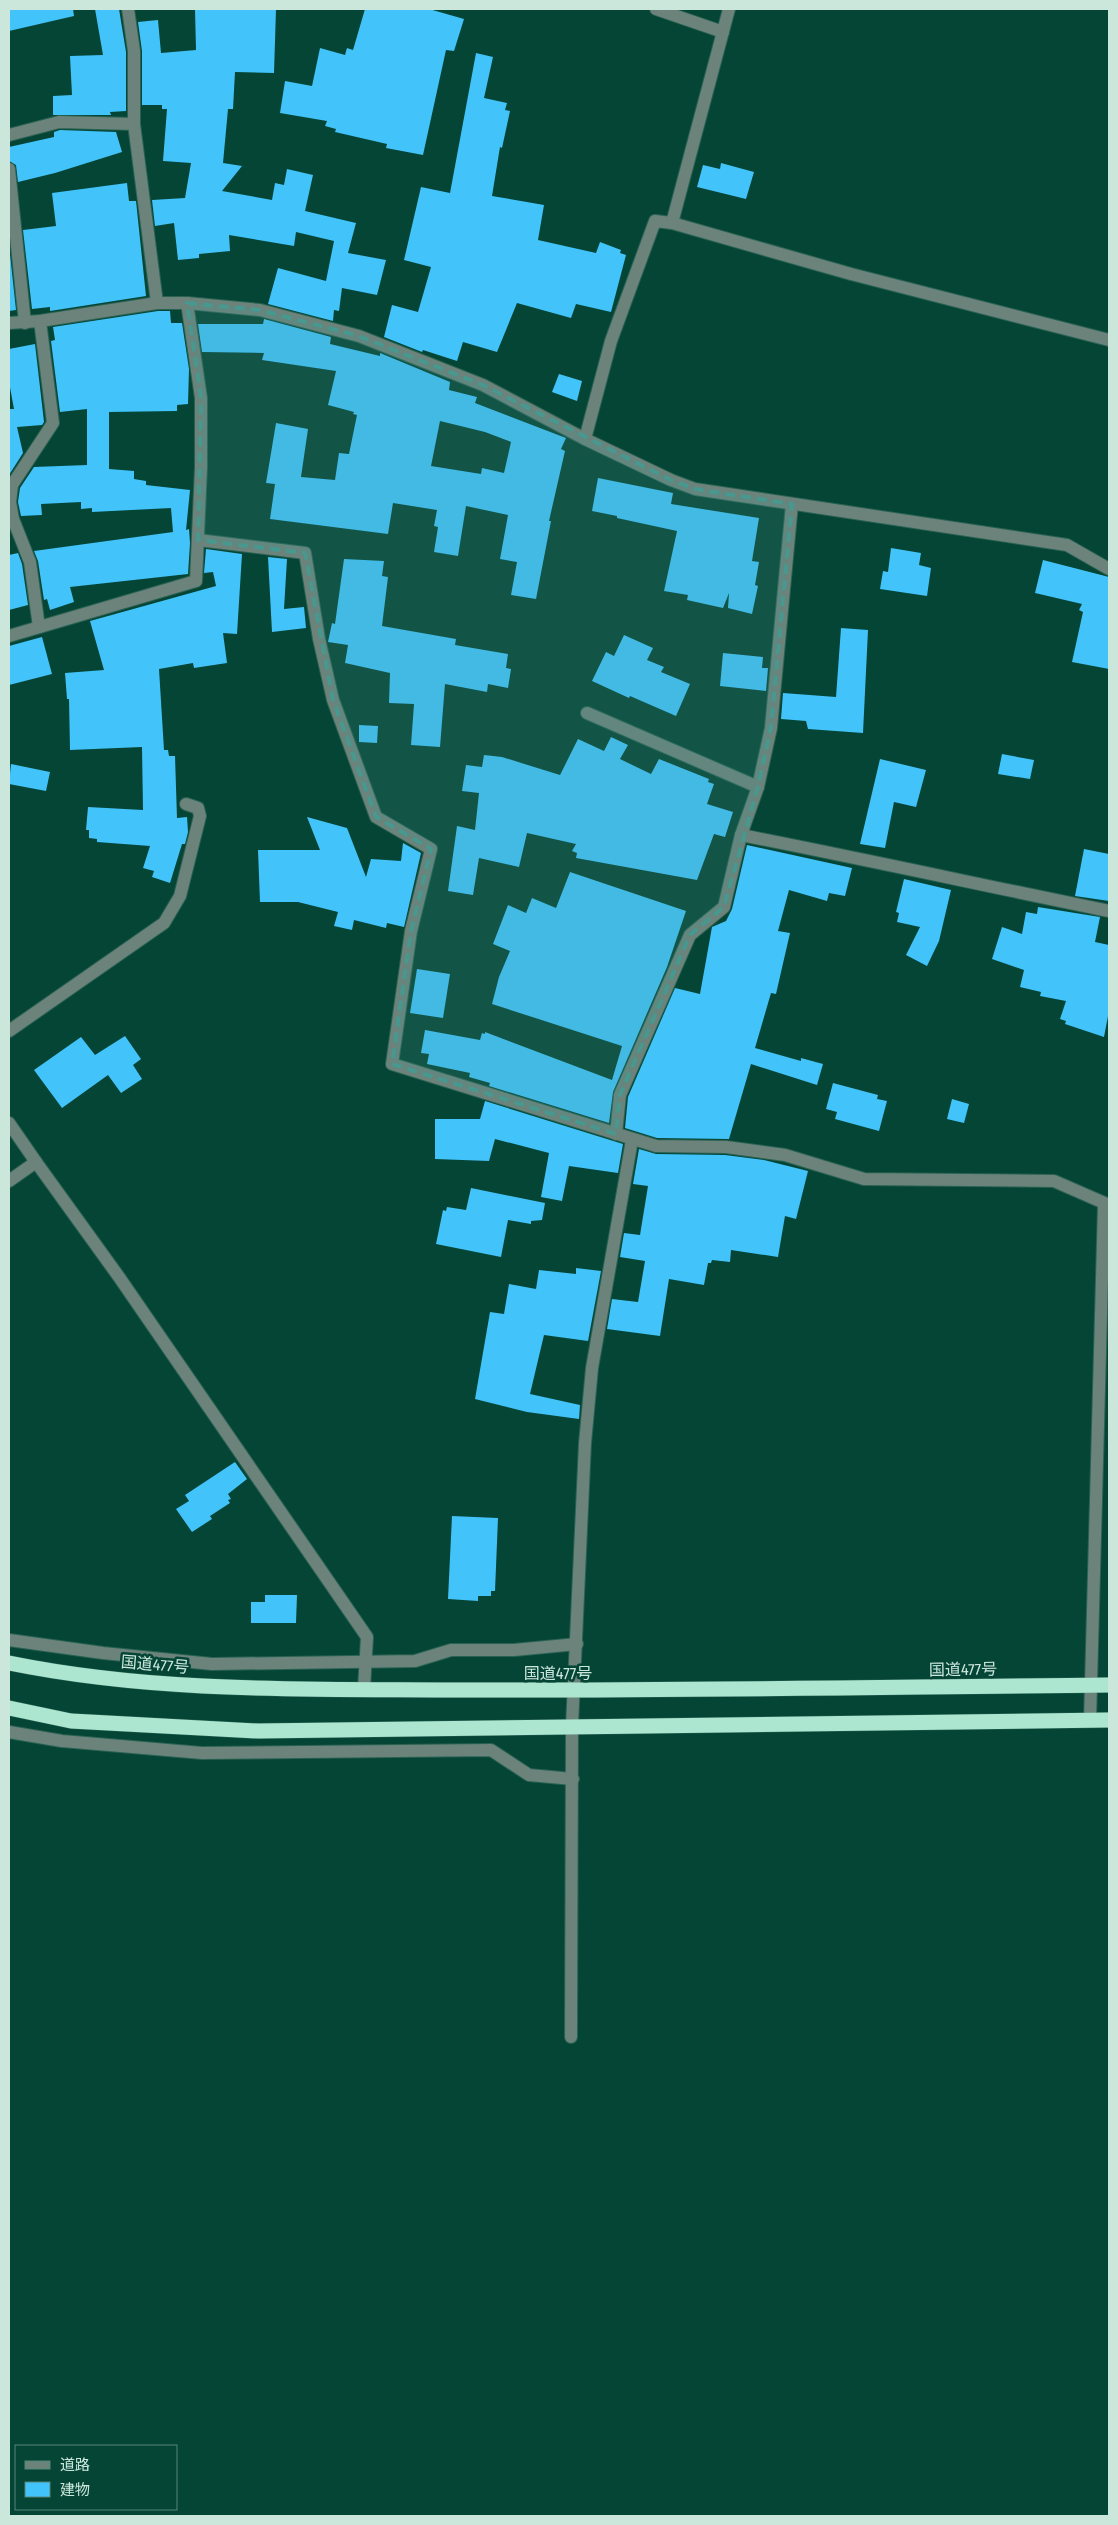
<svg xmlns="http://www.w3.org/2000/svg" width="1118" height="2525" font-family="'Fira Sans Condensed','Noto Sans JP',sans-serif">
	<rect width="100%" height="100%" fill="#054535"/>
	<g fill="#42c3f9" fill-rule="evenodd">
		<path d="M9,9h64l1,7 -65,15z"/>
		<path d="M95,9h24l7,43v59l-16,1 1,3h-58v-19l19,-1 -2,-39 33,-1z"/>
		<path d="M195,9h81l-2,64 -39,-1 -2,37h-5l-5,54 19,3 -20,25 50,9 3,-17 9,2 3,-16 26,6 -8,36 51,12 -8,30 38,7 -9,35 -35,-7 -3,23 -5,-1 -1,11 -65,-17 10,-36 48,13 8,-40 -38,-9 -2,14 -65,-11 1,16 -31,3v4l-21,2 -4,-37 -19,3 -3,-26 33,-2 6,-35 -28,-2 4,-52h-5v-4h-20v-54l-4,-29 20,-2 3,33 35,-3z"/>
		<path d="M365,9h64l35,10 -10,32 -8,-1 -23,105 -37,-7 1,-4 -52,-12 1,-3 -11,-3 2,-5 -47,-8 5,-32 27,5 8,-38 25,7 2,-7 6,2z"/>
		<path d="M476,53l17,4 -9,41 23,5 -2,7 5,1 -8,37 -2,-1 -8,49 52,9 -6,35 58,13 4,-11 21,8 -1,3 6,2 -15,57 -35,-8 -5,14 -54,-15 -20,49 -34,-10 -6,19 -34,-11 -1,2 -38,-15 8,-32 26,7 13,-45 -27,-7 17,-73 29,6z"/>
		<path d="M60,130l56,2 6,20 -67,21 -37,9 -2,-17 -7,-4v-14l45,-10v-5z"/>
		<path d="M721,163l33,9 -8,27 -49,-12 6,-22 17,4z"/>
		<path d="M127,183l2,18h7l10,95 -96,15v-4l-18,2 -9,-79 33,-4 -4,-33z"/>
		<path d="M9,245l7,65 -7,1z"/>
		<path d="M158,311h12l1,12h11l7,46 -1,35 -11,1v6l-68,1v57l25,2v8l12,2v4l44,5 -4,40 3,-1 1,14 -2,31 -118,13 4,15 -24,8 -3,-11 -3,1 -6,-39 -4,-10 139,-19 -2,-24 -79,4v-4l-11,1v-7l-40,2 1,11 -21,1 -3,-14 2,-14 14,-21 53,-2v-56l-27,3 -9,-71 4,-1 -2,-13z"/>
		<path d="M264,319l67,18 -1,7 50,12v-3l70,29 -1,8 28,7 -2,6 91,35 -5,11 4,2 -16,70h2l-15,78 -25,-4 6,-33 -17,-3 8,-44 -42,-9 -8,50 -24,-4 4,-25 -4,-1 3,-16 -44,-7 -5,31 -118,-15 5,-35 -9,-1 10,-60 32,6 -7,48 34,3 4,-27 10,1 8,-39 -4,-1 1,-2 -26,-7 8,-34 -74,-11 2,-7 -62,-1 -4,-28h65zM440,421l45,11 26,10 -7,31 -22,-5 -1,6 -50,-8z"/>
		<path d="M35,344l9,78 -2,3 -25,2 6,26 -14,22v-66h5l-5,-27v-33z"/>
		<path d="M559,374l23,7 -5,20 -25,-9z"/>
		<path d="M598,478l75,15 -2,11 88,14 -7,43 7,1 -4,23 3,1 -6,28 -24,-6 1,-15 -6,15 -36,-8 1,-5 -24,-4 13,-60 -60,-13v-2l-25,-5z"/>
		<path d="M891,548l30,5 -2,12 12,3 -4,28 -47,-7 3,-18 5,1z"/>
		<path d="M206,549l36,5 -5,80 -14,-1 4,30 -33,5 -1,-5 -34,6 5,81h4l1,6h6l2,62 10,-1 1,15 -3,12h-3l-12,39 -18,-6 2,-6 -11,-3 7,-22 -53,-4v-3l-8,-1v-8h-3l2,-23 55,3 -1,-63 -72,3 -1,-51h-2l-2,-26 39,-3 -14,-49 126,-35 -3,-14 -9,1z"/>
		<path d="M18,553l4,11 6,41 -19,5v-55z"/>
		<path d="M268,557l19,2 -3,50 20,-2 2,21 -34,4z"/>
		<path d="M344,559l40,2 -2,15 6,1 -6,49 74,13 -1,6 53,9 -2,14 5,1 -3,19 -20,-4 -1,8 -42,-8 -5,63 -29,-2 3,-41 -25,-1 1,-30 -45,-10 3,-18 -20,-3 4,-19 3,1z"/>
		<path d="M1043,560l66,17v92l-37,-7 11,-50 -4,-2 3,-6 -47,-11z"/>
		<path d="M841,628l27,2 -5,103 -55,-4 -2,-8 -25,-2 2,-26 53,4z"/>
		<path d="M624,635l29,13 -6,12 17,7 -3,5 29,12 -14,32 -46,-20 -1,2 -37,-17 14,-29 8,4z"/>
		<path d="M42,637l10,37 -43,11v-39z"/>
		<path d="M723,653l40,4 -1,11h6l-2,23 -46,-5z"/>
		<path d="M359,725l19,1 -1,17 -18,-1z"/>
		<path d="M611,737l17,8 -8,14 31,15 8,-15 50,20 -1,3 6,2 -7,20 26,8 -8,25 -11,-3 -17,46 -121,-22 1,-5 -5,-2 4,-7 -49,-11 -8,34 -40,-9 -6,37 -25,-4 9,-65 18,4 4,-37 -17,-2 4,-26 16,2 2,-12 18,2 58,18 18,-36 26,12z"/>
		<path d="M1002,754l32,6 -4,19 -32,-5z"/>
		<path d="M880,759l46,11 -10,37 -22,-5 -9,46 -25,-4z"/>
		<path d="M11,764l39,8 -4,19 -37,-7z"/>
		<path d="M307,817l40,11 19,49 5,-18 30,2 2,-18 18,10 -17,74 -17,-4 -1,5 -32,-8 -2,10 -18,-4 4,-14 -40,-10h-38l-2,-52h62z"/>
		<path d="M747,845l105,23 -7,28 -16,-3 -2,8 -38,-11 -11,41 12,2 -14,61 -5,-1 -16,55 46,13v-3l22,6 -6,21 -66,-21 -22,75 -72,-1 -32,-10 3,-31 47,-109 25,6 12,-67 14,-6 6,-12z"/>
		<path d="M1084,849l25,5v47l-34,-5z"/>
		<path d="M570,872l116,39 -19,56 -54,125 -4,31 -120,-37 1,-3 -21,-6 1,-4 -43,-9 2,-10 -8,-1 4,-23 55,10 2,-7 3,1v-2l127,48 10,-34 -130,-42 7,-27 11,-26 -17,-7 15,-39 18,8 6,-15 24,10z"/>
		<path d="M904,879l47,11 -12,51 -12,25 -21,-11 14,-28 -23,-5 2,-9 -3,-1z"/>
		<path d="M1038,907l62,10 -5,25 14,3v66l-5,26 -39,-13 1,-3 -6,-2 6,-18 -26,-5 1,-4 -21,-5 4,-17 -32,-11 10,-32 20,7 4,-22 11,2z"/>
		<path d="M417,969l33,5 -7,44 -33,-5z"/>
		<path d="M125,1036l16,23 -8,6 9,14 -21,14 -13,-18 -46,33 -28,-38 47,-33 14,18z"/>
		<path d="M833,1083l45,12 -1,4 10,2 -8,30 -44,-12 2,-7 -11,-3z"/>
		<path d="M952,1099l17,5 -5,19 -17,-4z"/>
		<path d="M485,1101l138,43 -5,29 -49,-7 -7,35 -21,-4 8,-44 -54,-14 -6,22 -54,-2v-40h45z"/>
		<path d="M639,1149l17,5 69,1 39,5 44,11 -12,48 -11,-3 -7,41 -47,-7 -1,12 -18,-2 -1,3h-3l-4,22 -35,-6 -9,57 -53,-7 5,-30 26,3 7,-41 -25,-4 4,-24 16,2 8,-49 -15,-2z"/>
		<path d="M471,1188l74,15 -3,17 -11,1v3l-23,-4 -7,37 -65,-13 7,-34 3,1 1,-4 19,3z"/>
		<path d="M576,1268l25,3 -13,70 -44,-6 -14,59 50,11 -1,14 -52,-7 -52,-13 15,-87 14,2 5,-30 27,5 3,-19 37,4z"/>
		<path d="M235,1462l12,17 -19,15 3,5 -3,1 2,3 -20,13 2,3 -20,13 -16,-23 13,-8 -4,-6z"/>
		<path d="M452,1516l46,2 -3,73h-4v5h-13v5l-30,-2z"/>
		<path d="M265,1595h32l-1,28h-45v-21h14z"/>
	</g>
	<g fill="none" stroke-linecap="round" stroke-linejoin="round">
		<g stroke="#296253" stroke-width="14">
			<g id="minor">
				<path d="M128,9l6,42v73l23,179"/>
				<path d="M656,9l67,23"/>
				<path d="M9,135l50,-13 75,2"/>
				<path d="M9,169l16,154"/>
				<path d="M672,223l57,-214"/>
				<path d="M9,323l31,-2 117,-18h30l73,7 99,26 124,49 102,54 86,41 24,9 372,56 42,24"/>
				<path d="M585,439l26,-98 44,-120 17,2 179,51 258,66"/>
				<path d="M198,540l107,13 14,86 14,61 43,117 55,32 -20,82 -19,133 264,82 70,1 59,8 79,24 190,2 55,24"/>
				<path d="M39,627l-9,-65 -17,-43 -3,-17 2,-17 41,-62 -13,-102"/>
				<path d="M9,636l187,-55 5,-114v-69l-14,-95"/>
				<path d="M587,713l171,74"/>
				<path d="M741,835c123,24 245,51 368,76"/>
				<path d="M9,1031l155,-108 16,-27 20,-80 -2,-8 -12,-4"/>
				<path d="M9,1123l27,39 -27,19"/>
				<path d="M616,1134l4,-39 70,-160 34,-28 17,-72 17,-48 13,-59 21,-224"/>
				<path d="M36,1162l83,115 248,360 -3,52"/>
				<path d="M9,1640l94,13 109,11 203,-3 36,-11h63l63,-6"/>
				<path d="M1090,1721l14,-517"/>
				<path d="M9,1732l53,9 140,12 289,-3 38,25 44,4"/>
				<path d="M571,2037l1,-311 13,-283 7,-75 40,-228"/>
			</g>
		</g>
		<g stroke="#296253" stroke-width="16">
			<g id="highway">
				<path d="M9,1663c147,30 297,26 447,27 218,1 435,-3 653,-5"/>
				<path d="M9,1708l62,13 187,10 851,-11"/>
			</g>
		</g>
		<use href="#minor" stroke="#6b837a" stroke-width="12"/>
		<use href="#highway" stroke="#ace6d0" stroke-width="15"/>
	</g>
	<path fill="#47988f" fill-opacity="0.2" stroke="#47988f" stroke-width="4" stroke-dasharray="10 6" stroke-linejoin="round" d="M187,303l73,7 99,26 124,49 188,95 24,9 97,15 -21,224 -13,59 -34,120 -34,28 -70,160 -4,39 -224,-70 19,-133 20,-82 -55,-32 -43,-117 -28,-147 -107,-13 3,-142z"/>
	<g text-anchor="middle" stroke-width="5" stroke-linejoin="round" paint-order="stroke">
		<g font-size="16" fill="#cbe7dc" stroke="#054535">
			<text transform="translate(155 1664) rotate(5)" y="6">国道477号</text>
			<text transform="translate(963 1669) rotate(-1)" y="6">国道477号</text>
			<text x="558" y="1679">国道477号</text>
		</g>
	</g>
	<rect width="1118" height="2525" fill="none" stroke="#cbe7dc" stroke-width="20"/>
	<rect x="15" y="2445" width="162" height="65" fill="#054535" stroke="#548678"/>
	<rect x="25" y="2461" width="25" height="8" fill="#6b837a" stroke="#548678"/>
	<text x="60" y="2470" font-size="15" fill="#cbe7dc">道路</text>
	<rect x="25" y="2482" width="25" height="15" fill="#42c3f9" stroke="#548678"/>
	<text x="60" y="2495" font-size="15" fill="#cbe7dc">建物</text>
</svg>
